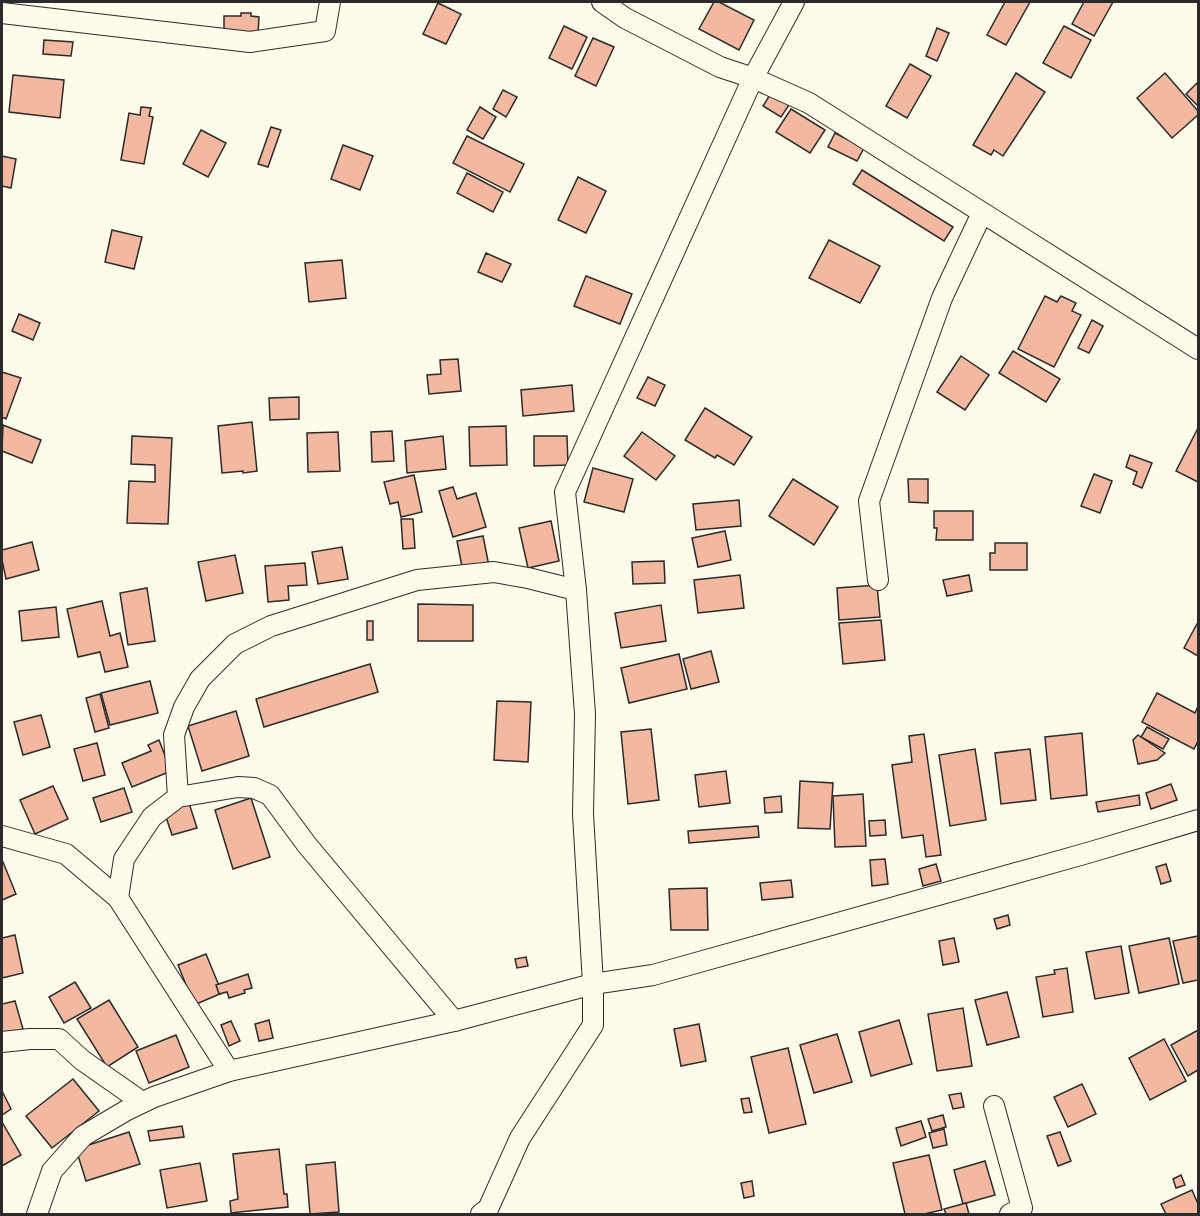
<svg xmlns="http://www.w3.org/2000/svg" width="1200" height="1216" font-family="'Noto Sans',sans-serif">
	<rect width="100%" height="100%" fill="#fdfbea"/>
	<g fill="#f2b8a0" stroke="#2b2b2b" stroke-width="1.5">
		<path d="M714,2h5l35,18 -15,30 -40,-21z"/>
		<path d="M1005,2h25l-24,43 -19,-10z"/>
		<path d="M1084,2h29l-19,34 -22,-12z"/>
		<path d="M438,3l23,11 -15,30 -23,-10z"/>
		<path d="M241,13h10v3l8,1 -1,17 -34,3v-21h17z"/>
		<path d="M564,26l23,11 -15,32 -23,-11z"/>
		<path d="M1064,26l27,14 -20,38 -28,-15z"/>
		<path d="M937,28l12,5 -12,28 -11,-5z"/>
		<path d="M593,38l21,9 -18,39 -21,-10z"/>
		<path d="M44,40l29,2 -2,14 -28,-2z"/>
		<path d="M910,64l21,12 -24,42 -21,-12z"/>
		<path d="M1016,73l29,19 -42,64 -9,-6 -3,5 -18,-10z"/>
		<path d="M1165,73l33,38v4l-26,23 -35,-40z"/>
		<path d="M13,75l51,5 -4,38 -51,-6z"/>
		<path d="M1198,82v24l-12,-12z"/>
		<path d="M503,90l14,7 -11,20 -13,-8z"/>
		<path d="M771,93l18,12 -8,12 -18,-11z"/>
		<path d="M141,107l10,1 -2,8 4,1 -9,47 -23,-4 8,-47 11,2z"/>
		<path d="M480,107l16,10 -13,22 -16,-9z"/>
		<path d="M791,109l34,21 -15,23 -34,-21z"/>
		<path d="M271,127l10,3 -13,37 -10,-3z"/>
		<path d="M201,130l25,13 -18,34 -25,-13z"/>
		<path d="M835,133l29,15 -7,13 -29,-14z"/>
		<path d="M467,136l57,28 -14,28 -57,-29z"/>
		<path d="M343,145l30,11 -13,34 -29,-11z"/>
		<path d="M2,156l14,3 -5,29 -9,-2z"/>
		<path d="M862,170l91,57 -9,14 -91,-57z"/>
		<path d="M467,173l36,19 -10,20 -36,-19z"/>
		<path d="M578,177l28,14 -20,42 -28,-13z"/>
		<path d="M112,230l30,7 -8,32 -29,-7z"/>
		<path d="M829,240l51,26 -20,37 -51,-25z"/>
		<path d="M486,253l25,11 -9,18 -24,-10z"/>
		<path d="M342,260l4,38 -37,4 -4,-39z"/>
		<path d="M586,276l46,18 -12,30 -46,-18z"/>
		<path d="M1045,296l12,6 4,-6 15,7 -4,8 9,4 -27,52 -36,-18z"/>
		<path d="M19,314l21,9 -7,17 -21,-9z"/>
		<path d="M1092,320l11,6 -14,27 -11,-5z"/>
		<path d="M1013,351l47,28 -14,23 -47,-29z"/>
		<path d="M961,356l28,19 -24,35 -28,-18z"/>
		<path d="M458,359l3,32 -32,3 -2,-19 14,-1 -1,-14z"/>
		<path d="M2,372l19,6 -15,41 -4,-2z"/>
		<path d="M648,377l17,8 -10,21 -18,-8z"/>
		<path d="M572,385l2,26 -51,5 -2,-26z"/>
		<path d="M299,397v22l-29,1 -1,-22z"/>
		<path d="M705,408l47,29 -18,28 -17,-10 -2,3 -30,-18z"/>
		<path d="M252,422l5,49 -14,2v-2l-21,2 -4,-47z"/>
		<path d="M3,425l38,15 -9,23 -30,-12z"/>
		<path d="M506,426l1,39 -37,1 -1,-39z"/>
		<path d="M1198,428v54l-22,-11z"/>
		<path d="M392,431l2,30 -22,1 -1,-30z"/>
		<path d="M338,432l2,39 -32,1 -1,-39z"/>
		<path d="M642,432l33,24 -19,24 -32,-24z"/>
		<path d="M132,436l40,2 -4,86 -41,-1 2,-42 26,1v-17l-24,-1z"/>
		<path d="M443,436l3,33 -39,4 -2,-32z"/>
		<path d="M534,436h33l1,29 -34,1z"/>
		<path d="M1130,455l22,8 -10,25 -9,-4 4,-12 -11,-5z"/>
		<path d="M593,468l40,11 -9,33 -40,-10z"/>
		<path d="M1094,474l18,7 -12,32 -19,-7z"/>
		<path d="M414,475l8,37 -21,5 -3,-15 -8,2 -6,-22z"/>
		<path d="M793,479l45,28 -24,38 -45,-29z"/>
		<path d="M908,479h20v24l-19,-1z"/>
		<path d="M453,487l4,12 19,-6 10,34 -33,10 -14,-46z"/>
		<path d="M739,500l2,26 -45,4 -3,-26z"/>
		<path d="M934,511h39v29h-37l1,-12h-3z"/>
		<path d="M401,519h12l2,29 -12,1z"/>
		<path d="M551,521l8,40 -31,7 -9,-40z"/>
		<path d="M725,531l6,29 -33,7 -6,-29z"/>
		<path d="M483,536l6,30 -26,6 -6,-31z"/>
		<path d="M32,542l7,28 -33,9 -4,-19v-10z"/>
		<path d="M995,543h32v27h-37v-17h5z"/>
		<path d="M342,547l6,32 -30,5 -6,-32z"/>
		<path d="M235,555l8,38 -37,8 -8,-39z"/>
		<path d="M664,561l1,22 -32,1 -1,-22z"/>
		<path d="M305,563l2,22 -19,1 1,14 -21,2 -3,-36z"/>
		<path d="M740,575l4,33 -46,5 -4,-33z"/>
		<path d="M969,575l3,16 -25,5 -4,-16z"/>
		<path d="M877,585l3,32 -41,3 -2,-32z"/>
		<path d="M147,588l8,53 -27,4 -8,-52z"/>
		<path d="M102,601l8,35 10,-3 8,34 -23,5 -5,-20 -22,5 -11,-48z"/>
		<path d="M418,604l55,1v36h-55z"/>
		<path d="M661,605l5,36 -45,7 -6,-35z"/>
		<path d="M56,607l3,30 -37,4 -3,-30z"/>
		<path d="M881,620l4,40 -42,4 -4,-41z"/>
		<rect x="367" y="621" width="6" height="19"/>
		<path d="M1198,622v34l-14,-8z"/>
		<path d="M711,651l8,31 -28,7 -8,-30z"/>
		<path d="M679,654l8,35 -58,14 -8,-35z"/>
		<path d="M370,664l8,28 -114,35 -8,-28z"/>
		<path d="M150,681l8,32 -48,12 -9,-32z"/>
		<path d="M1157,693l38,20 3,-7v35l-4,8 -52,-27z"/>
		<path d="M100,694l9,34 -14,4 -9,-34z"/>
		<path d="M497,701l34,1 -3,60 -34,-2z"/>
		<path d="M236,711l13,45 -47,15 -14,-45z"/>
		<path d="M41,715l9,32 -27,8 -9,-33z"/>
		<path d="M1147,727l22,12 -6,10 -22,-12z"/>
		<path d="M651,729l8,71 -31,4 -7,-72z"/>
		<path d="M1082,733l5,62 -36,4 -6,-62z"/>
		<path d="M924,734l17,121 -15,2 -3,-22 -21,3 -10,-73 20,-3 -3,-26z"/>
		<path d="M1138,735l27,18 -8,7 -19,4 -5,-24z"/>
		<path d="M159,740l12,31 -39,16 -10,-24 29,-12 -3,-6z"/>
		<path d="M97,743l8,32 -22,6 -9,-32z"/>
		<path d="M975,749l11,71 -36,6 -11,-71z"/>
		<path d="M1030,749l6,51 -35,4 -6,-51z"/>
		<path d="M726,771l4,32 -31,4 -4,-32z"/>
		<path d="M800,781l33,2 -3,46 -32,-1z"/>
		<path d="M1171,784l6,16 -26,9 -5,-16z"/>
		<path d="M53,786l15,33 -33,15 -15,-34z"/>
		<path d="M124,788l8,24 -31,10 -8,-24z"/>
		<path d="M863,794l3,52 -31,1 -2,-51z"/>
		<path d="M1139,795l1,10 -42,7 -2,-10z"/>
		<path d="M781,796l1,16 -17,1 -1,-15z"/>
		<path d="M251,798l19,59 -37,12 -18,-59z"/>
		<path d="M189,803l8,25 -25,7 -8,-24z"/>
		<path d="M885,820l1,15 -16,1 -1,-15z"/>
		<path d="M758,826l1,11 -70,6 -1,-12z"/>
		<path d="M885,859l3,25 -16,2 -2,-26z"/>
		<path d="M3,862l13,32 -14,6v-37z"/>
		<path d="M936,864l5,17 -18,5 -4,-17z"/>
		<path d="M1166,864l5,17 -10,3 -5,-17z"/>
		<path d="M791,880l2,17 -31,3 -2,-17z"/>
		<path d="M707,888l1,42h-37l-2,-41z"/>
		<path d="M1008,915l2,10 -13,4 -3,-10z"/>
		<path d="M15,935l8,38 -21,5v-40z"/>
		<path d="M1198,936v44l-15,3 -10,-42z"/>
		<path d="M954,938l5,24 -16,3 -4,-24z"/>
		<path d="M1169,938l10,46 -40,9 -10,-47z"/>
		<path d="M1121,946l8,47 -34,6 -9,-47z"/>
		<path d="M206,954l16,39 -28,12 -16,-40z"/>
		<path d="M526,957l2,9 -11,2 -2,-9z"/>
		<path d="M1067,968l6,44 -30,5 -7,-40 19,-3 -1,-4z"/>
		<path d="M248,974l4,14 -8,2 1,3 -16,5 -2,-6 -8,2 -3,-9z"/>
		<path d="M75,982l16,26 -27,15 -15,-26z"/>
		<path d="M1007,992l12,45 -32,8 -12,-45z"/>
		<path d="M109,1000l29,47 -31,20 -30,-48z"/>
		<path d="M15,1001l8,28 -21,6v-31z"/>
		<path d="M963,1008l9,58 -35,5 -9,-57z"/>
		<path d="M269,1020l4,18 -14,3 -4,-17z"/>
		<path d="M899,1020l13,44 -41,12 -12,-44z"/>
		<path d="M231,1021l9,20 -11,5 -8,-21z"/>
		<path d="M699,1024l7,37 -25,5 -7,-37z"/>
		<path d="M1198,1030v40l-10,6 -17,-31z"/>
		<path d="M837,1034l15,48 -38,11 -14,-48z"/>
		<path d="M176,1035l13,32 -40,16 -13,-32z"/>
		<path d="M1164,1039l22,42 -36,19 -21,-42z"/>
		<path d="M788,1048l18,76 -37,9 -18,-76z"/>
		<path d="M73,1079l26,32 -47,37 -26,-32z"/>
		<path d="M1082,1084l14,30 -28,13 -14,-30z"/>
		<path d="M2,1091l9,18 -9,6z"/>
		<path d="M961,1093l3,14 -11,2 -4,-14z"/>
		<path d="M749,1098l3,14 -8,1 -3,-14z"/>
		<path d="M943,1115l3,12 -14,4 -4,-12z"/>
		<path d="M921,1121l5,16 -25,9 -5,-18z"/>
		<path d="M2,1122l19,33 -19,11z"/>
		<path d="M182,1126l2,11 -34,4 -2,-10z"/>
		<path d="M944,1129l3,16 -14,3 -4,-15z"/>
		<path d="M129,1132l11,32 -54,17 -10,-32z"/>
		<path d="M1060,1132l11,29 -13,5 -11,-30z"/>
		<path d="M279,1149l5,45h3l1,13 -57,6 -1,-12 8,-2 -5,-45z"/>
		<path d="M929,1155l13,55 -18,4h-19l-12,-51z"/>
		<path d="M985,1161l10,34 -32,9 -9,-34z"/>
		<path d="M335,1162l4,50 -29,2 -4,-49z"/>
		<path d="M200,1163l7,38 -40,7 -7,-38z"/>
		<path d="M1181,1175l4,10 -9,3 -3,-9z"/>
		<path d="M752,1181l2,15 -10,2 -3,-15z"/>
		<path d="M1192,1190l6,14v10h-32l-5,-10z"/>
		<path d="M966,1203l3,11h-23l-2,-5z"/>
	</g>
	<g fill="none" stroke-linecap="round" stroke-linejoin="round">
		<g stroke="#2b2b2b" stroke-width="22">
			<g id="minor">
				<path d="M602,2l23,16 95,49 33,11 56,25 389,246"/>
				<path d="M2,13l248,29 75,-11 5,-29"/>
				<path d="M878,580l-9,-79 73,-203 40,-85"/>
				<path d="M576,590l-11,-98 188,-414 41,-76"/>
				<path d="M178,797l-4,-62 10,-28 16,-28 35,-35 36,-18 146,-46 77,-8 34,6 48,12 9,124 -2,100 10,170v41l-73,113 -32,71 -7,5"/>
				<path d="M2,836l64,18 52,44 111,173"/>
				<path d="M118,898l6,-39 28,-42 26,-20 60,-10 16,1 16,7 37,50 147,176"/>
				<path d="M2,1042l28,-3h29l23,21 60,42"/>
				<path d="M994,1106l28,102 -12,6"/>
				<path d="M37,1214l15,-43 31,-35 44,-26 27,-13 75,-26 225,-50 139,-37 60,-9 438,-123 107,-32"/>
			</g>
		</g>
		<use href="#minor" stroke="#fdfbea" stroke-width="20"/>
	</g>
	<rect width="1200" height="1216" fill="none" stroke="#2b2b2b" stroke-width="6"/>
</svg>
